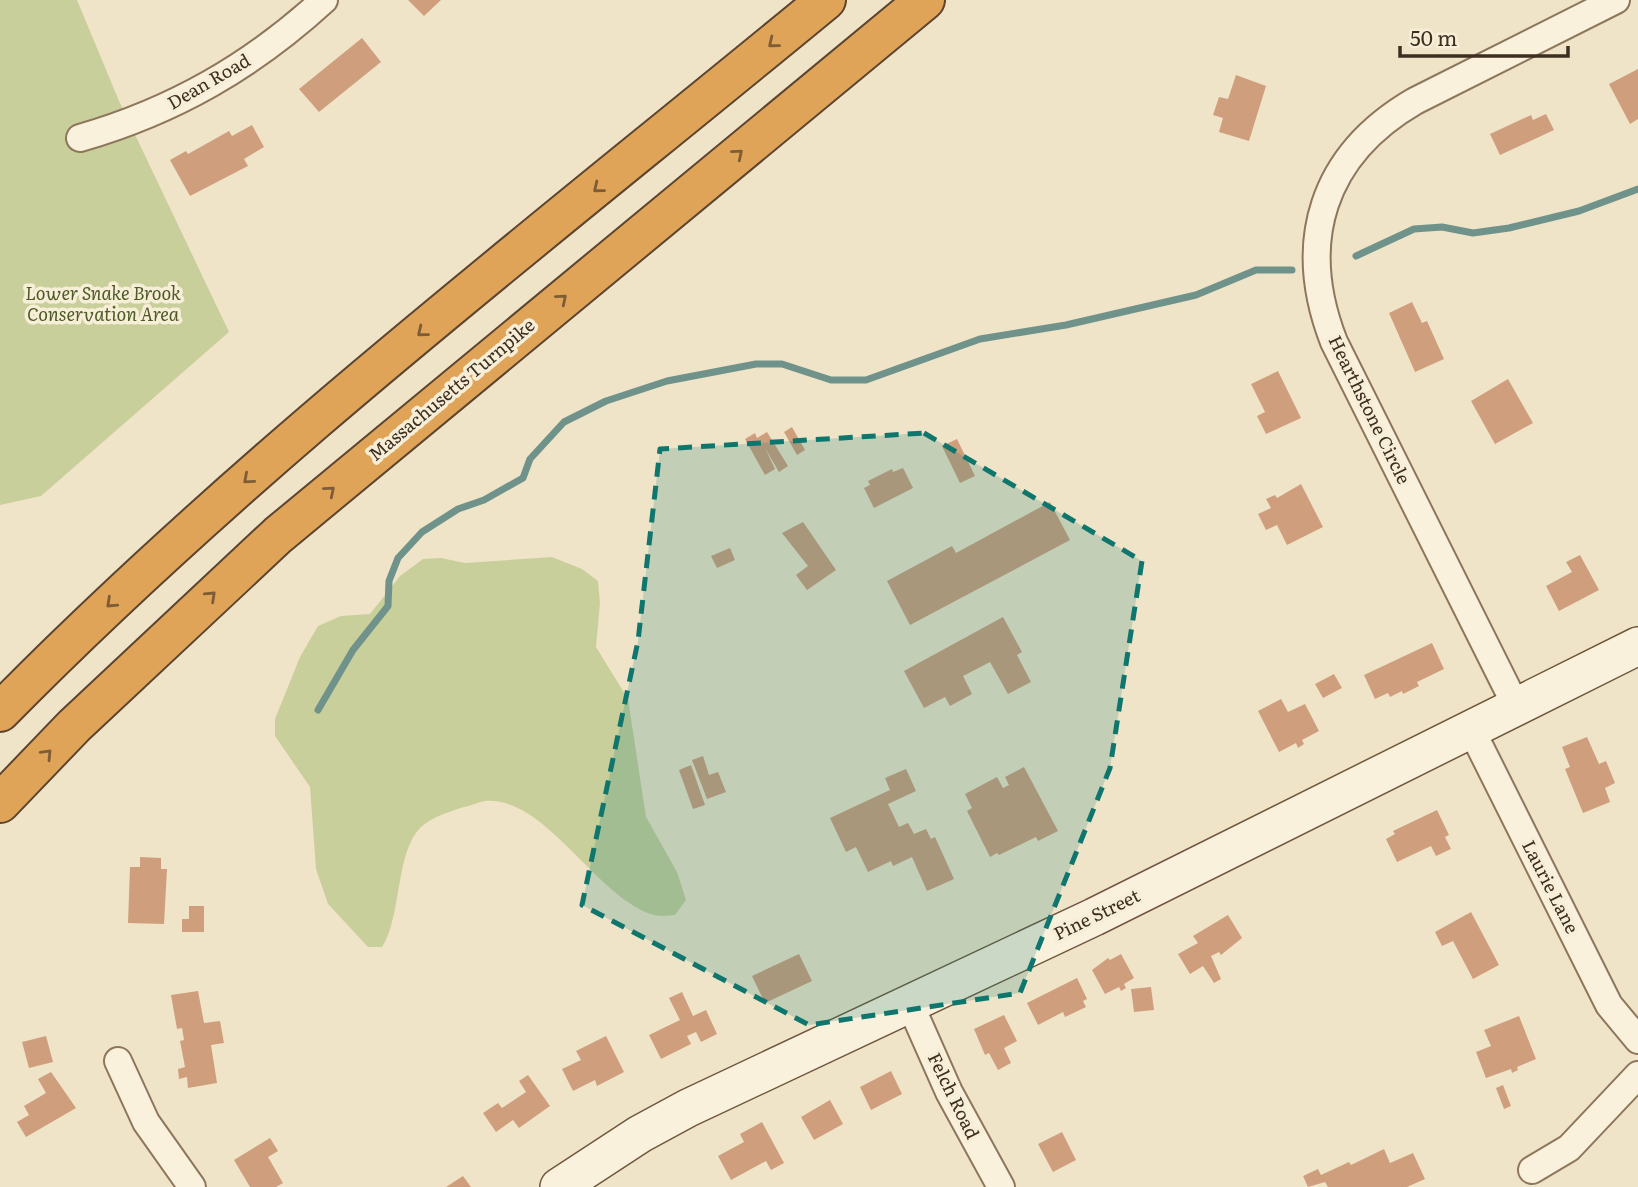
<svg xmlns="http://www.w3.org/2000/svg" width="1638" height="1187" font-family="Literata,serif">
	<rect width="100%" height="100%" fill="#f0e4c8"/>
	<g fill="#c9cf9b">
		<path d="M0,0h77l42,101 110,231 -188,164 -41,9z"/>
		<path d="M552,557l30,12 16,12 2,22 -4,44 32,52 18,118 31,55 9,28 -11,15c-6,0 -15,2 -21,0 -57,-16 -108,-119 -169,-114 -7,1 -14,5 -21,6 -13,4 -32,10 -43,20 -26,25 -19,90 -39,120h-14l-40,-43 -12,-35 -6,-82 -35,-51v-17l25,-62 18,-31 23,-10 29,-2 30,-38 23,-17 18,-1 24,5z"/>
	</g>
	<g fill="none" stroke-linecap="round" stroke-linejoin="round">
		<g stroke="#6f938a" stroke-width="7">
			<path d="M1356,256l58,-27 28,-2 31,6 36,-5 70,-17 59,-22"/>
			<path d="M318,710l35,-60 35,-44 1,-25 9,-23 24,-26 36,-23 26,-9 39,-22 7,-19 34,-37 42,-21 61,-20 89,-17h26l49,16h35l114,-41 86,-14 130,-30 60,-25h36"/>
		</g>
	</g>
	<g fill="#cf9f7d">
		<path d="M408,0h33l-17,16z"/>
		<path d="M362,38l19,24 -62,50 -20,-23z"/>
		<path d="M1638,69v50l-8,5 -21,-40z"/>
		<path d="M1236,75l30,11 -17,55 -30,-9 4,-14 -10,-3 6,-18 9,2z"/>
		<path d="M1546,114l8,16 -54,25 -10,-21 41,-19 2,5z"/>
		<path d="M252,125l12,22 -20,12 4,7 -58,30 -20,-36 16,-9 2,3 41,-23 3,5z"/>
		<path d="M1412,302l10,21 5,-2 17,38 -29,13 -26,-59z"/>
		<path d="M1278,371l23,47 -35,16 -9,-18 8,-4 -14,-28z"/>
		<path d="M1508,379l25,44 -38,21 -24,-43z"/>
		<path d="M792,427l13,23 -8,5 -13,-23z"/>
		<path d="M767,432l21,34 -9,6 -14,-24 10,21 -10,6 -20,-36 10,-6 2,5z"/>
		<path d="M957,439l18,37 -15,7 -18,-37z"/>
		<path d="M903,468l10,20 -39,20 -10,-20 6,-3 -2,-4 24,-12 1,3z"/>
		<path d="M1301,484l22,43 -36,18 -10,-20 -11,5 -8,-16 13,-6 -5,-9 9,-4 2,3z"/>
		<path d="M1050,502l20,38 -160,85 -23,-44 65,-35 4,7z"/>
		<path d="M803,522l33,48 -29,20 -11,-15 12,-9 -26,-33z"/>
		<path d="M730,548l5,12 -18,8 -6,-12z"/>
		<path d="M1580,555l19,35 -40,21 -13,-25 26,-14 -6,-10z"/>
		<path d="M1003,617l19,35 -5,3 14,27 -23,12 -18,-32 -27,14 9,18 -22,12 -5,-9 -21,11 -20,-37z"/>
		<path d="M1432,643l12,26 -27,13 2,4 -16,8 -1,-3 -12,6 -2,-4 -13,6 -11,-24z"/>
		<path d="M1334,674l8,14 -19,10 -8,-14z"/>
		<path d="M1281,699l7,13 17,-8 14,27 -17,9 2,4 -6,4 -2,-5 -17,9 -21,-41z"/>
		<path d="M1587,737l12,27 7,-3 9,22 -10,5 5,14 -27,11 -18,-44 5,-2 -8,-20z"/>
		<path d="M703,756l6,19 9,-3 8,20 -19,7 -15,-39z"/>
		<path d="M691,765l14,40 -12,4 -14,-39z"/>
		<path d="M1024,767l34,64 -20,10 -2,-4 -37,18 -2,-2 -7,4 -23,-46 5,-3 -7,-14 32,-17 6,11 6,-3 -4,-8z"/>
		<path d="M906,769l10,22 -28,13 11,23 9,-4 6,11 12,-5 5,10 4,-2 19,42 -27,12 -15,-34 -19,9 -2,-5 -23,11 -12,-25 -10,5 -16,-34 60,-28 -5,-12z"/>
		<path d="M1437,810l12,25 -4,2 6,12 -15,7 -5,-10 -34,16 -11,-23 9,-5 -2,-3z"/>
		<path d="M140,857l21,1v11h6l-3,55 -36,-1 2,-56h10z"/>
		<path d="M189,906h15v26h-22v-13h7z"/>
		<path d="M1471,912l28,53 -26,14 -20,-38 -11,5 -7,-14z"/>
		<path d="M1228,915l14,23 -21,17 -2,-3 -8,4 10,23 -7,4 -11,-17 -13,8 -12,-20 20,-11 -5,-7z"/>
		<path d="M799,954l13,27 -47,22 -13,-27z"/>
		<path d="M1121,954l13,24 -10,6 2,4 -5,3 -2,-4 -14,7 -13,-24 16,-12 2,2z"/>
		<path d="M1077,978l10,21 -4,2 3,6 -21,10 -2,-5 -25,13 -11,-22z"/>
		<path d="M1151,987l3,23 -20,2 -3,-23z"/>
		<path d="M198,991l6,32 16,-2 4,22 -13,2 6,38 -29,5 -1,-11 -8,2 -1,-10 7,-2 -5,-26 4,-1 -2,-12 -5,1 -6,-34z"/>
		<path d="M682,992l11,24 13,-6 11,24 -16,8 -5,-10 -9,4 4,8 -30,15 -12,-24 31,-15 -11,-22z"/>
		<path d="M1004,1015l13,26 -13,7 7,15 -13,7 -9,-17 -4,2 -11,-26z"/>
		<path d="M1519,1016l17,43 -19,8 1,3 -6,3 -1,-4 -25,9 -10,-26 15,-6 -7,-16z"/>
		<path d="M46,1036l7,26 -24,6 -7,-26z"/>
		<path d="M606,1036l18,36 -27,14 -2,-6 -22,11 -11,-22 19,-9 -5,-9z"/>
		<path d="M891,1071l11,23 -31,16 -11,-23z"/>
		<path d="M51,1072l25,36 -50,29 -9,-15 12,-7 -5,-9 22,-13 -8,-14z"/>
		<path d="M528,1075l22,31 -31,22 -6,-8 -17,12 -13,-19 15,-10 4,5 24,-16 -7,-11z"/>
		<path d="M1503,1085l8,21 -7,3 -8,-21z"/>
		<path d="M830,1100l13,24 -29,16 -13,-23z"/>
		<path d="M762,1122l22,41 -13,7 -5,-9 -35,19 -13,-24 26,-14 -4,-8z"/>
		<path d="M1062,1132l14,28 -23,12 -15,-28z"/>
		<path d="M270,1138l8,13 -10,6 15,26 -7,4h-26l-16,-27z"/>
		<path d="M1384,1149l6,14 23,-10 12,26 -18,8h-79l-3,-5 -17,5 -5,-11 15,-7 3,6 28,-13 2,3z"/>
		<path d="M463,1176l8,11h-25z"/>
	</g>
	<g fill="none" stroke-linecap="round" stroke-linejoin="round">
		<g stroke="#8d765c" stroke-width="30">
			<g id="street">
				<path d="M80,138c94,-27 172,-72 244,-138"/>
				<path d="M1516,706l-182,-364c-39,-100 -12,-187 81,-241l201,-101"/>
				<path d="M1471,729l138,276 29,35"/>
				<path d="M910,1004l39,88 52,95"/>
				<path d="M118,1061l28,61 46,65"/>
				<path d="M1532,1170l37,-22 69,-73"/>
			</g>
		</g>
		<g stroke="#6f573f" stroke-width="40">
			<path id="secondary" d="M559,1187l81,-53 48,-26 406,-191 544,-271"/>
		</g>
		<g stroke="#5b4430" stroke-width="42">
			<g id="highway">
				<path d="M0,712c255,-259 546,-481 826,-712"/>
				<path d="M0,803l74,-77 204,-191 647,-535"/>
			</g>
		</g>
		<use href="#street" stroke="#faf1dc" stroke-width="26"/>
		<use href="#secondary" stroke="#faf1dc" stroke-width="37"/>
		<use href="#highway" stroke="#e0a458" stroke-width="38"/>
	</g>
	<defs><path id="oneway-chevron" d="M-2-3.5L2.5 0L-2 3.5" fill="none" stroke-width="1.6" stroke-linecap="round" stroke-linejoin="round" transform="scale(1.75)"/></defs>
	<g stroke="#7e5d36">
		<use href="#oneway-chevron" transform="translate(773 43) rotate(141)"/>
		<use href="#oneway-chevron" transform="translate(738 154) rotate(-40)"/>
		<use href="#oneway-chevron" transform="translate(598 188) rotate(141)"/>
		<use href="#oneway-chevron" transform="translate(562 299) rotate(-40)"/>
		<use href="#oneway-chevron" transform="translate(422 332) rotate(141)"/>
		<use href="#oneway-chevron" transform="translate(248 479) rotate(139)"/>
		<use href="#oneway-chevron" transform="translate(330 491) rotate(-40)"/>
		<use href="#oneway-chevron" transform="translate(211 596) rotate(-43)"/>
		<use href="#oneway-chevron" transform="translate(111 603) rotate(137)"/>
		<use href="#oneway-chevron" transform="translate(47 754) rotate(-46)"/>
	</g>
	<path fill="#0f766e" fill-opacity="0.2" stroke="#0f766e" stroke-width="5" stroke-dasharray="14 9" stroke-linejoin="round" d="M924,433l218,128 -32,207 -90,225 -211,32 -227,-120 56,-264 22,-192z"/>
	<g text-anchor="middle" stroke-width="7" stroke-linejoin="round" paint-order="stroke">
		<g font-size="18" fill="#3d2e20" stroke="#f7eed8">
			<text transform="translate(209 82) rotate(-30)" y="6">Dean Road</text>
			<text transform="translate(452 390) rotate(-40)" y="6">Massachusetts Turnpike</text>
			<text transform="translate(1369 410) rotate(64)" y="6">Hearthstone Circle</text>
			<text transform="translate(1550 887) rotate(63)" y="6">Laurie Lane</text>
			<text transform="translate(1097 915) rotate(-26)" y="6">Pine Street</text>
			<text transform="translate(953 1096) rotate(64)" y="6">Felch Road</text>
		</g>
		<g font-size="18" font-style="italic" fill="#4d5a26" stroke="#f7eed8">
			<text x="103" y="300">Lower Snake Brook<tspan x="103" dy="21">Conservation Area</tspan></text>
		</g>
	</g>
	<path d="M1400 46v10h168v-10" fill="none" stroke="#3d2e20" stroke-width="3.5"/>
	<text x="1410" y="46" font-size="21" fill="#3d2e20" stroke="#f7eed8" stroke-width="5" paint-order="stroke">50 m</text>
</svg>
